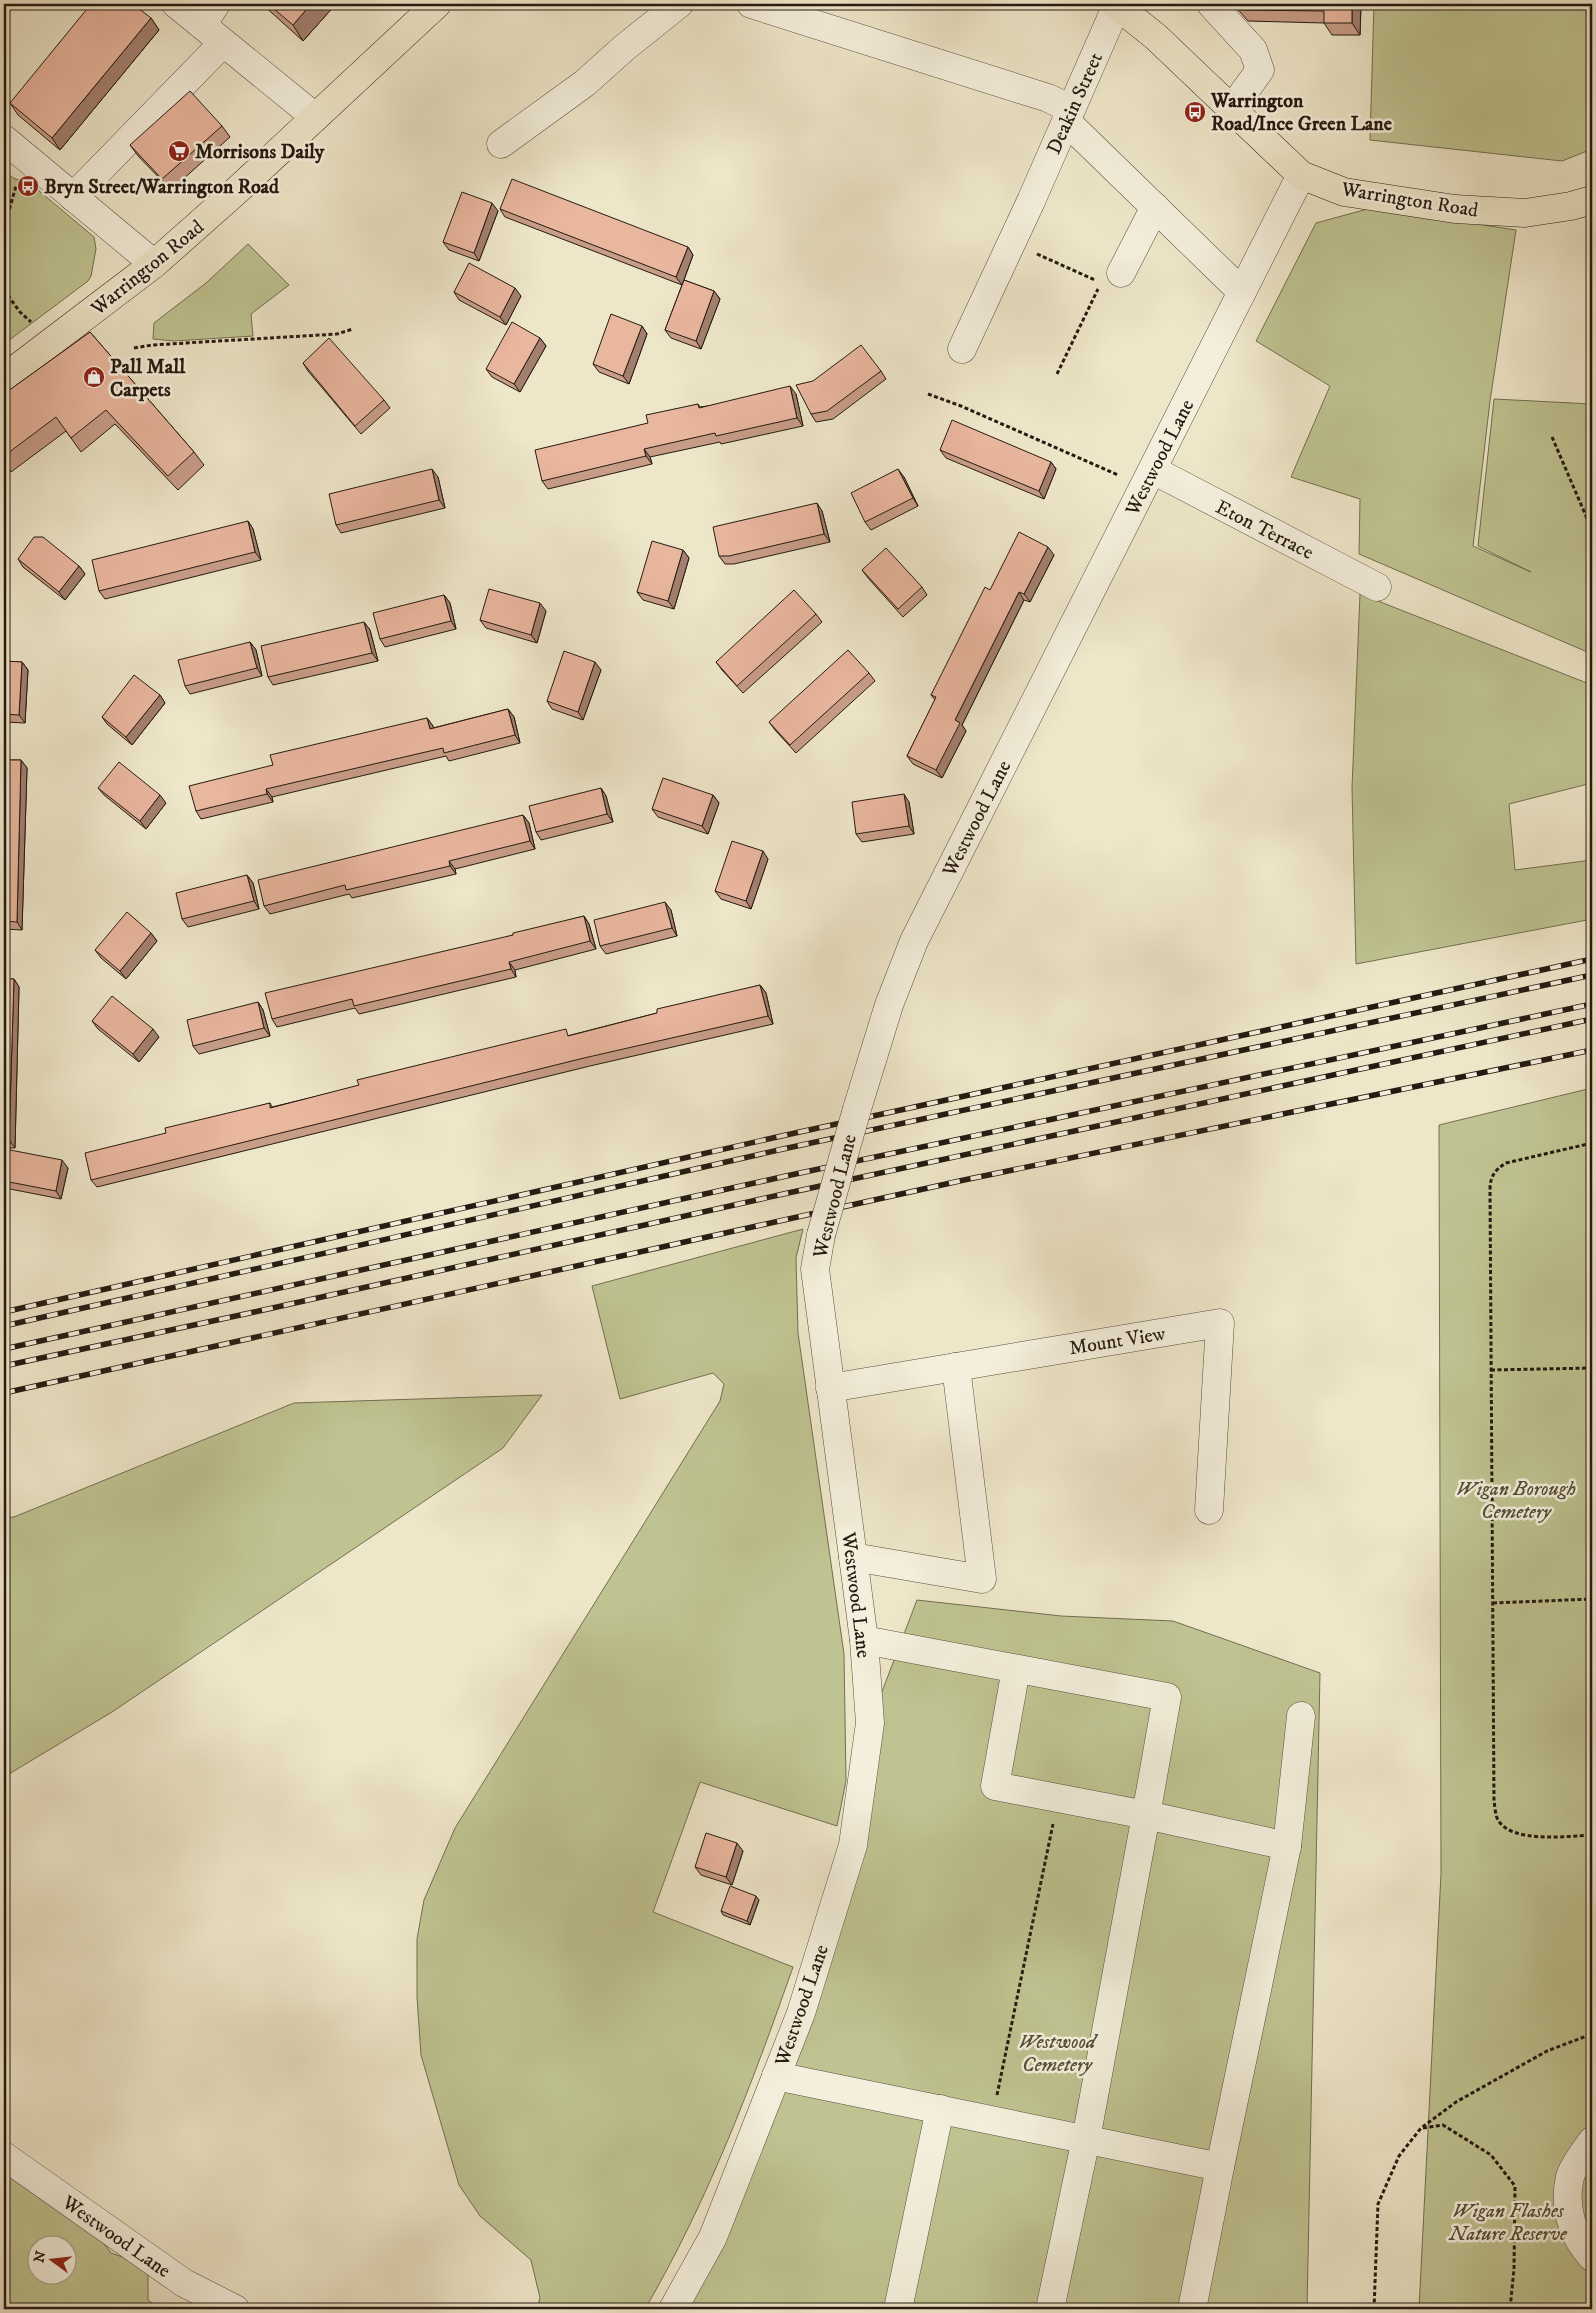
<svg xmlns="http://www.w3.org/2000/svg" width="1596" height="2313" font-family="'IM FELL DW Pica',serif">
	<rect width="100%" height="100%" fill="#eee6c9"/>
	<filter id="stains"><feTurbulence type="fractalNoise" baseFrequency=".004" numOctaves="4"/><feColorMatrix values="0 0 0 0 .2 0 0 0 0 .09 0 0 0 0 .02 0 0 0 .5 -.17"/></filter>
	<radialGradient id="worn" r=".72"><stop offset=".6" stop-color="#630" stop-opacity="0"/><stop offset="1" stop-color="#630" stop-opacity=".3"/></radialGradient>
	<g fill="#bfc391" stroke="#726e52" fill-rule="evenodd">
		<path d="M1374,4h218v145l-30,12 -192,-21z"/>
		<path d="M4,170l9,8 19,7 62,52 2,12 -5,27 -3,5 -84,63z"/>
		<path d="M1371,208l145,22 -26,171 -17,145 58,26 -53,-26 16,-147 98,5v250l-233,-100 1,-55 -69,-22 39,-91 -74,-45 60,-118z"/>
		<path d="M248,244l41,41 -38,29 2,22 -79,5 -21,-2 1,-16 52,-40z"/>
		<path d="M1360,594l232,91v98l-83,21 6,66 77,-10v59l-236,45 -4,-176z"/>
		<path d="M1592,1088v1221h-173l22,-435 -2,-749z"/>
		<path d="M803,1229l-7,29 2,75 46,321 2,127 -9,45 -137,-44 -47,130 140,55c-41,117 -85,234 -148,342h-108l3,-11 -9,-38 -51,-44 -21,-31 -38,-130 -4,-58v-58l7,-39 31,-72 265,-427 4,-17 -11,-11 -93,26 -28,-113z"/>
		<path d="M542,1395l-39,53 -391,264 -108,65v-259l10,-1 280,-114z"/>
		<path d="M917,1600l144,16 112,5 147,52 -13,636h-634l128,-296 69,-290z"/>
		<path d="M4,2164l93,70 14,19 37,13v34l12,9h-156zM38,2246h30v30h-30z"/>
	</g>
	<g fill="none" stroke-linecap="round" stroke-linejoin="round">
		<g stroke="#574d40" stroke-width="29">
			<g id="minor">
				<path d="M176,4l139,113"/>
				<path d="M751,4l297,94 23,11"/>
				<path d="M1211,4l42,46 7,20 -29,40"/>
				<path d="M202,25l14,-21"/>
				<path d="M1066,121l176,171"/>
				<path d="M4,139l150,125"/>
				<path d="M501,144l84,-61 39,-35 55,-44"/>
				<path d="M73,197l150,-154"/>
				<path d="M1121,273l34,-66"/>
				<path d="M962,349l69,-148 86,-196"/>
				<path d="M1153,470l224,117"/>
				<path d="M857,1109l32,-104 25,-64 387,-766"/>
				<path d="M830,1388l390,-65 -11,187"/>
				<path d="M853,1557l129,22 -26,-212"/>
				<path d="M1016,1669l-21,117 151,29 -60,324 -36,170"/>
				<path d="M1287,1846l14,-130"/>
				<path d="M776,2076l444,91 67,-321 -141,-31 21,-118 -303,-57"/>
				<path d="M1592,2141c-7,10 -19,25 -22,36 -7,29 2,59 22,80"/>
				<path d="M4,2156l180,127 51,26"/>
				<path d="M673,2309l40,-72 88,-224 52,-168 17,-122 -6,-83 -49,-371 6,-34"/>
				<path d="M898,2309l42,-200"/>
				<path d="M1192,2309l28,-142"/>
			</g>
		</g>
		<g stroke="#251a12" stroke-width="29">
			<g id="major">
				<path d="M1115,4l41,33 145,138 43,17 111,17 70,4 46,-7 21,-6"/>
				<path d="M4,378l150,-114 79,-70 204,-190"/>
			</g>
		</g>
		<g stroke="#251a12" stroke-width="3" stroke-dasharray="4 2.5" stroke-linecap="butt">
			<path d="M4,228l12,-42"/>
			<path d="M1037,254l58,26"/>
			<path d="M4,290l16,22 11,10"/>
			<path d="M134,348l18,-3 185,-11 16,-5"/>
			<path d="M1057,374l41,-85"/>
			<path d="M928,394l33,12 157,69"/>
			<path d="M1552,437l40,93"/>
			<path d="M1592,1143l-86,20c-11,7 -16,13 -16,27l4,611c1,5 1,14 4,19 14,24 71,16 94,15"/>
			<path d="M1491,1370l101,-2"/>
			<path d="M1493,1603l99,-4"/>
			<path d="M997,2095l56,-271"/>
			<path d="M1423,2128l20,-3 48,30 24,31 -1,83 -4,40"/>
			<path d="M1374,2309l4,-105 21,-48 22,-28 35,-26 91,-51 45,-17"/>
		</g>
		<use href="#minor" stroke="#f4efdc" stroke-width="28"/>
		<use href="#major" stroke="#eee6c9" stroke-width="28"/>
		<g stroke="#251a12" stroke-width="5.5">
			<g id="rail">
				<path d="M4,1312l782,-177 806,-176"/>
				<path d="M4,1326l779,-177 809,-174"/>
				<path d="M4,1349l782,-173 806,-172"/>
				<path d="M4,1366l255,-55 529,-118 804,-174"/>
				<path d="M4,1393l960,-213 628,-130"/>
			</g>
		</g>
		<use href="#rail" stroke="#f4efdc" stroke-width="4" stroke-dasharray="11" stroke-linecap="butt"/>
		<g stroke="#574d40" stroke-width="29" stroke-linecap="butt">
			<path id="minor-bridge" d="M821,1235l36,-126"/>
		</g>
		<use href="#minor-bridge" stroke="#f4efdc" stroke-width="28"/>
	</g>
	<g fill="#c89d88" stroke="#251a12">
		<path d="M262,4h74l-33,37z"/>
		<path d="M1233,4h128l-1,31h-28l-8,-12 -76,-2z"/>
		<path d="M151,18l8,12 -99,120 -42,-35 -8,-12z"/>
		<path d="M222,126l8,11 -59,53 -32,-33 -9,-12z"/>
		<path d="M500,209l188,38 5,8 -9,25 30,11 6,8 -19,50 -30,-11 -6,-8 17,-45 -177,-68z"/>
		<path d="M498,211l-19,50 -30,-11 -6,-8z"/>
		<path d="M454,292l67,4 -15,29 -47,-25z"/>
		<path d="M642,326l5,8 -18,50 -30,-12 -6,-8z"/>
		<path d="M90,332l104,120 10,13 -26,25 -63,-66 -34,28 -15,-21 -55,41 -3,-5 -4,3v-76z"/>
		<path d="M540,338l6,8 -26,46 -28,-15 -6,-8z"/>
		<path d="M303,363l81,37 6,8 -29,26 -53,-63z"/>
		<path d="M881,371l5,8 -53,40 -17,3 -5,-8z"/>
		<path d="M796,394l7,32 -82,18 -1,-2 -70,15 2,7 -104,25 -6,-8 106,-58 50,-19 2,3z"/>
		<path d="M940,450l111,12 5,7 -12,30 -98,-41z"/>
		<path d="M438,477l7,31 -104,25 -5,-8z"/>
		<path d="M904,477l14,29 -47,24 -6,-8z"/>
		<path d="M822,511l8,31 -96,22h-9l-6,-8z"/>
		<path d="M248,521l5,8 8,31 -156,39 -6,-8z"/>
		<path d="M683,550l6,8 -15,51 -31,-9 -6,-8z"/>
		<path d="M1054,555l-24,47 -6,-2 -62,125 4,6 -24,47 -29,-14 -6,-8 28,-56 -4,-5 59,-105z"/>
		<path d="M18,559l61,7 6,8 -20,26 -42,-33z"/>
		<path d="M862,570l60,17 5,8 -24,22 -35,-39z"/>
		<path d="M444,595l6,8 6,26 -71,18 -5,-8z"/>
		<path d="M546,611l-9,32 -51,-15 -6,-8z"/>
		<path d="M816,614l6,8 -79,71 -21,-23 -6,-8z"/>
		<path d="M364,622l6,8 8,31 -105,24 -5,-8z"/>
		<path d="M250,642l6,8 6,26 -72,18 -5,-8z"/>
		<path d="M4,661l18,1 6,8 -3,53 -21,-1z"/>
		<path d="M601,670l-18,50 -31,-11 -5,-8z"/>
		<path d="M869,673l6,8 -79,72 -21,-23 -6,-8z"/>
		<path d="M160,695l5,8 -33,42 -25,-21 -5,-7z"/>
		<path d="M508,709l6,8 6,26 -71,18 -3,-5 -174,41 1,5 -72,17 -5,-8 77,-46 154,-47 6,8v2z"/>
		<path d="M4,760h17l6,8 -5,162 -18,-1z"/>
		<path d="M98,788l68,15 -20,26 -42,-34z"/>
		<path d="M601,788l5,8 7,26 -72,18 -5,-8z"/>
		<path d="M713,795l6,8 -11,31 -50,-17 -6,-8z"/>
		<path d="M909,802l5,32 -52,8 -6,-8z"/>
		<path d="M523,815l6,8 6,26 -80,20 1,5 -104,24 -3,-4 -79,20 -6,-8z"/>
		<path d="M768,859l-17,50 -30,-10 -6,-8z"/>
		<path d="M247,875l6,8 6,26 -71,18 -6,-8z"/>
		<path d="M671,910l6,26 -71,18 -6,-8z"/>
		<path d="M584,916l5,8 7,25 -81,21 1,7 -157,37 -4,-6 -78,19 -5,-8 241,-84z"/>
		<path d="M151,933l6,8 -31,38 -25,-21 -6,-8z"/>
		<path d="M4,979h10l5,8 -4,161h-11z"/>
		<path d="M760,985l6,8 7,31 -183,42 -493,121 -6,-7 75,-47 104,-30 2,4 299,-72 86,-22z"/>
		<path d="M258,1002l5,8 7,26 -71,18 -6,-8z"/>
		<path d="M92,1021l67,16 -20,25 -41,-33z"/>
		<path d="M68,1168l-7,31 -51,-10 -6,-8z"/>
		<path d="M743,1851l-11,34 -31,-10 -6,-8z"/>
		<path d="M759,1900l-9,25 -27,-10 -2,-4z"/>
	</g>
	<g fill="#a37f6f" stroke="#251a12">
		<path d="M311,4h25l-33,37 -10,-16z"/>
		<path d="M1352,4h9l-1,31 -8,-12z"/>
		<path d="M151,18l8,12 -99,120 -8,-12z"/>
		<path d="M492,203l6,8 -19,50 -5,-8z"/>
		<path d="M688,247l5,8 -11,30 -6,-8z"/>
		<path d="M515,288l6,8 -15,29 -6,-8z"/>
		<path d="M714,291l6,8 -19,50 -5,-8z"/>
		<path d="M642,326l5,8 -18,50 -6,-8z"/>
		<path d="M540,338l6,8 -26,46 -6,-8z"/>
		<path d="M790,386l6,8 7,32 -6,-8z"/>
		<path d="M644,449l6,8 2,7 -6,-8z"/>
		<path d="M1051,462l5,7 -12,30 -5,-8z"/>
		<path d="M432,469l6,8 7,31 -6,-8z"/>
		<path d="M898,469l6,8 14,29 -5,-8z"/>
		<path d="M817,503l5,8 8,31 -6,-8z"/>
		<path d="M248,521l5,8 8,31 -6,-8z"/>
		<path d="M1048,547l6,8 -24,47 -6,-8z"/>
		<path d="M683,550l6,8 -15,51 -6,-8z"/>
		<path d="M79,566l6,8 -20,26 -6,-8z"/>
		<path d="M1019,592l5,8 -62,125 4,6 -24,47 -6,-8 19,-50z"/>
		<path d="M444,595l6,8 6,26 -5,-8z"/>
		<path d="M540,603l6,8 -9,32 -6,-8z"/>
		<path d="M364,622l6,8 8,31 -6,-8z"/>
		<path d="M250,642l6,8 6,26 -5,-8z"/>
		<path d="M22,662l6,8 -3,53 -6,-8z"/>
		<path d="M595,662l6,8 -18,50 -5,-8z"/>
		<path d="M160,695l5,8 -33,42 -6,-8z"/>
		<path d="M508,709l6,8 6,26 -5,-8z"/>
		<path d="M427,718l6,8 2,11 -5,-8z"/>
		<path d="M21,760l6,8 -5,162 -5,-8z"/>
		<path d="M601,788l5,8 7,26 -6,-8z"/>
		<path d="M266,789l6,8 1,5 -6,-8z"/>
		<path d="M904,794l5,8 5,32 -5,-8z"/>
		<path d="M160,795l6,8 -20,26 -6,-8z"/>
		<path d="M713,795l6,8 -11,31 -6,-8z"/>
		<path d="M523,815l6,8 6,26 -5,-8z"/>
		<path d="M763,851l5,8 -17,50 -5,-8z"/>
		<path d="M449,861l6,8 1,5 -6,-8z"/>
		<path d="M247,875l6,8 6,26 -5,-8z"/>
		<path d="M665,902l6,8 6,26 -5,-8z"/>
		<path d="M584,916l5,8 7,25 -6,-8z"/>
		<path d="M151,933l6,8 -31,38 -6,-8z"/>
		<path d="M509,962l6,8 1,7 -5,-8z"/>
		<path d="M14,979l5,8 -4,161 -6,-8z"/>
		<path d="M760,985l6,8 7,31 -5,-8z"/>
		<path d="M258,1002l5,8 7,26 -6,-8z"/>
		<path d="M153,1029l6,8 -20,25 -6,-8z"/>
		<path d="M62,1160l6,8 -7,31 -5,-8z"/>
		<path d="M737,1843l6,8 -11,34 -6,-8z"/>
		<path d="M756,1896l3,4 -9,25 -3,-4z"/>
	</g>
	<g fill="#e9b69e" stroke="#251a12">
		<path d="M91,4h42l18,14 -99,120 -42,-35z"/>
		<path d="M268,4h43l-18,21z"/>
		<path d="M1234,4h118v19h-28v-12l-84,-1z"/>
		<path d="M190,91l32,35 -60,53 -32,-34z"/>
		<path d="M512,179l176,68 -12,30 -176,-68z"/>
		<path d="M462,192l30,11 -18,50 -31,-11z"/>
		<path d="M469,263l46,25 -15,29 -46,-25z"/>
		<path d="M684,280l30,11 -18,50 -31,-11z"/>
		<path d="M611,314l31,12 -19,50 -30,-12z"/>
		<path d="M512,322l28,16 -26,46 -28,-15z"/>
		<path d="M90,332l104,120 -26,24 -62,-66 -35,28 -15,-21 -52,39v-62z"/>
		<path d="M329,338l55,62 -29,26 -52,-63z"/>
		<path d="M861,345l20,26 -54,40 -16,3 -15,-29 17,-4z"/>
		<path d="M790,386l7,32 -81,18 -1,-3 -71,16 2,7 -104,25 -7,-31 113,-27 -2,-8 52,-11 1,4z"/>
		<path d="M952,420l99,42 -12,29 -99,-41z"/>
		<path d="M432,469l7,31 -103,25 -7,-31z"/>
		<path d="M898,469l15,29 -48,24 -14,-29z"/>
		<path d="M817,503l7,31 -95,22h-10l-6,-29z"/>
		<path d="M248,521l7,31 -156,39 -7,-31z"/>
		<path d="M1019,532l29,15 -24,47 -5,-2 -64,128 5,3 -24,47 -29,-14 29,-59 -5,-2 54,-108 5,3z"/>
		<path d="M34,537h9l36,29 -20,26 -41,-33z"/>
		<path d="M652,541l31,9 -15,51 -31,-9z"/>
		<path d="M886,548l36,39 -24,22 -36,-39z"/>
		<path d="M489,589l51,14 -9,32 -51,-15z"/>
		<path d="M794,590l22,24 -79,72 -21,-24z"/>
		<path d="M444,595l7,26 -71,18 -7,-26z"/>
		<path d="M364,622l8,31 -104,24 -7,-31z"/>
		<path d="M250,642l7,26 -72,18 -7,-26z"/>
		<path d="M848,650l21,23 -79,72 -21,-23z"/>
		<path d="M564,651l31,11 -17,50 -31,-11z"/>
		<path d="M4,661l18,1 -3,53 -15,-1z"/>
		<path d="M134,675l26,20 -34,42 -24,-20z"/>
		<path d="M508,709l7,26 -71,18 -1,-5 -177,41 1,5 -71,17 -7,-25 84,-21 -3,-10 157,-37 3,11z"/>
		<path d="M4,760h17l-4,162 -13,-1z"/>
		<path d="M119,762l41,33 -20,26 -42,-33z"/>
		<path d="M663,778l50,17 -11,31 -50,-17z"/>
		<path d="M601,788l6,26 -71,18 -7,-26z"/>
		<path d="M904,794l5,32 -53,8 -4,-32z"/>
		<path d="M523,815l7,26 -81,20 1,5 -104,24 -1,-5 -81,21 -6,-26z"/>
		<path d="M732,841l31,10 -17,50 -31,-10z"/>
		<path d="M247,875l7,26 -72,18 -6,-26z"/>
		<path d="M665,902l7,26 -72,18 -6,-26z"/>
		<path d="M127,912l24,21 -31,38 -25,-21z"/>
		<path d="M584,916l6,25 -81,21 2,7 -157,37 -2,-7 -80,20 -7,-26 248,-58v-2z"/>
		<path d="M4,979h10l-5,161h-5z"/>
		<path d="M760,985l8,31 -184,42 -493,122 -6,-27 81,-20 -1,-5 105,-25v5l89,-23 -2,-5 209,-51 2,7 89,-23v-4z"/>
		<path d="M112,996l41,33 -20,25 -41,-33z"/>
		<path d="M258,1002l6,26 -71,18 -6,-26z"/>
		<path d="M10,1150l52,10 -6,31 -52,-10z"/>
		<path d="M706,1833l31,10 -11,34 -31,-10z"/>
		<path d="M730,1886l26,10 -9,25 -26,-10z"/>
	</g>
	<defs>
		<g id="bus-disc" transform="scale(1.125)"><circle r="9.5" fill="#8f2418" stroke="#f4efdc"/><path d="M-5-6H5V4H4V6H2V4H-2V6H-4V4H-5ZM-3.5-4V0h7V-4ZM-3.5 1.2v1.5H-2V1.2ZM2 1.2v1.5H3.5V1.2Z" fill="#fff"/></g>
		<g id="supermarket-disc" transform="scale(1.125)"><circle r="9.5" fill="#8f2418" stroke="#f4efdc"/><path d="M-6-5.5h2.5l.6 2H6L4.5 2H-2.5L-4.4-4H-6ZM-1.5 3.2a1.3 1.3 0 1 0 .1 0ZM3 3.2a1.3 1.3 0 1 0 .1 0Z" fill="#fff"/></g>
		<g id="shop-disc" transform="scale(1.125)"><circle r="9.5" fill="#8f2418" stroke="#f4efdc"/><path d="M-5-2.5h2.3a2.7 3.5 0 0 1 5.4 0H5L5.5 6h-11ZM-1.5-2.5h3a1.5 2.3 0 0 0-3 0Z" fill="#fff"/></g>
	</defs>
	<g fill-rule="evenodd">
		<use href="#bus-disc" x="1195" y="112"/>
		<use href="#supermarket-disc" x="179" y="151"/>
		<use href="#bus-disc" x="28" y="186"/>
		<use href="#shop-disc" x="94" y="377"/>
	</g>
	<g text-anchor="middle" stroke-width="5" stroke-linejoin="round" paint-order="stroke">
		<g font-size="20" font-weight="bold" fill="#251a12" stroke="#f4efdc" text-anchor="start">
			<text x="1211" y="107">Warrington<tspan x="1211" dy="23">Road/Ince Green Lane</tspan></text>
			<text x="195" y="158">Morrisons Daily</text>
			<text x="44" y="193">Bryn Street/Warrington Road</text>
			<text x="110" y="373">Pall Mall<tspan x="110" dy="23">Carpets</tspan></text>
		</g>
		<g font-size="20" fill="#251a12" stroke="#f4efdc">
			<text transform="translate(1074 103) rotate(-66)" y="7">Deakin Street</text>
			<text transform="translate(1410 199) rotate(9)" y="7">Warrington Road</text>
			<text transform="translate(147 267) rotate(-39)" y="7">Warrington Road</text>
			<text transform="translate(1159 457) rotate(-63)" y="7">Westwood Lane</text>
			<text transform="translate(1265 529) rotate(27)" y="7">Eton Terrace</text>
			<text transform="translate(976 818) rotate(-63)" y="7">Westwood Lane</text>
			<text transform="translate(834 1196) rotate(-76)" y="7">Westwood Lane</text>
			<text transform="translate(1117 1340) rotate(-9)" y="7">Mount View</text>
			<text transform="translate(857 1595) rotate(83)" y="7">Westwood Lane</text>
			<text transform="translate(801 2005) rotate(-71)" y="7">Westwood Lane</text>
			<text transform="translate(117 2236) rotate(35)" y="7">Westwood Lane</text>
		</g>
		<g font-size="20" font-style="italic" fill="#534d38" stroke="#f4efdc">
			<text x="1516" y="1495">Wigan Borough<tspan x="1516" dy="23">Cemetery</tspan></text>
			<text x="1057" y="2048">Westwood<tspan x="1057" dy="23">Cemetery</tspan></text>
			<text x="1508" y="2217">Wigan Flashes<tspan x="1508" dy="23">Nature Reserve</tspan></text>
		</g>
	</g>
	<rect width="1596" height="2313" fill="none" stroke="#eee6c9" stroke-width="20"/>
	<rect x="5" y="5" width="1586" height="2303" fill="none" stroke="#251a12" stroke-width="2.5"/>
	<rect x="10" y="10" width="1576" height="2293" fill="none" stroke="#251a12"/>
	<g transform="translate(52 2260) rotate(285)"><circle r="24" fill="#f4efdc" stroke="#a19a8b"/>
	<path d="M0-4L9 19L0 12L-9 19Z" fill="#8f2418"/>
	<text y="-8" font-size="14" font-weight="bold" text-anchor="middle" fill="#251a12">N</text>
	</g>
	<rect width="100%" height="100%" filter="url(#stains)"/>
	<rect width="100%" height="100%" fill="url(#worn)"/>
</svg>
